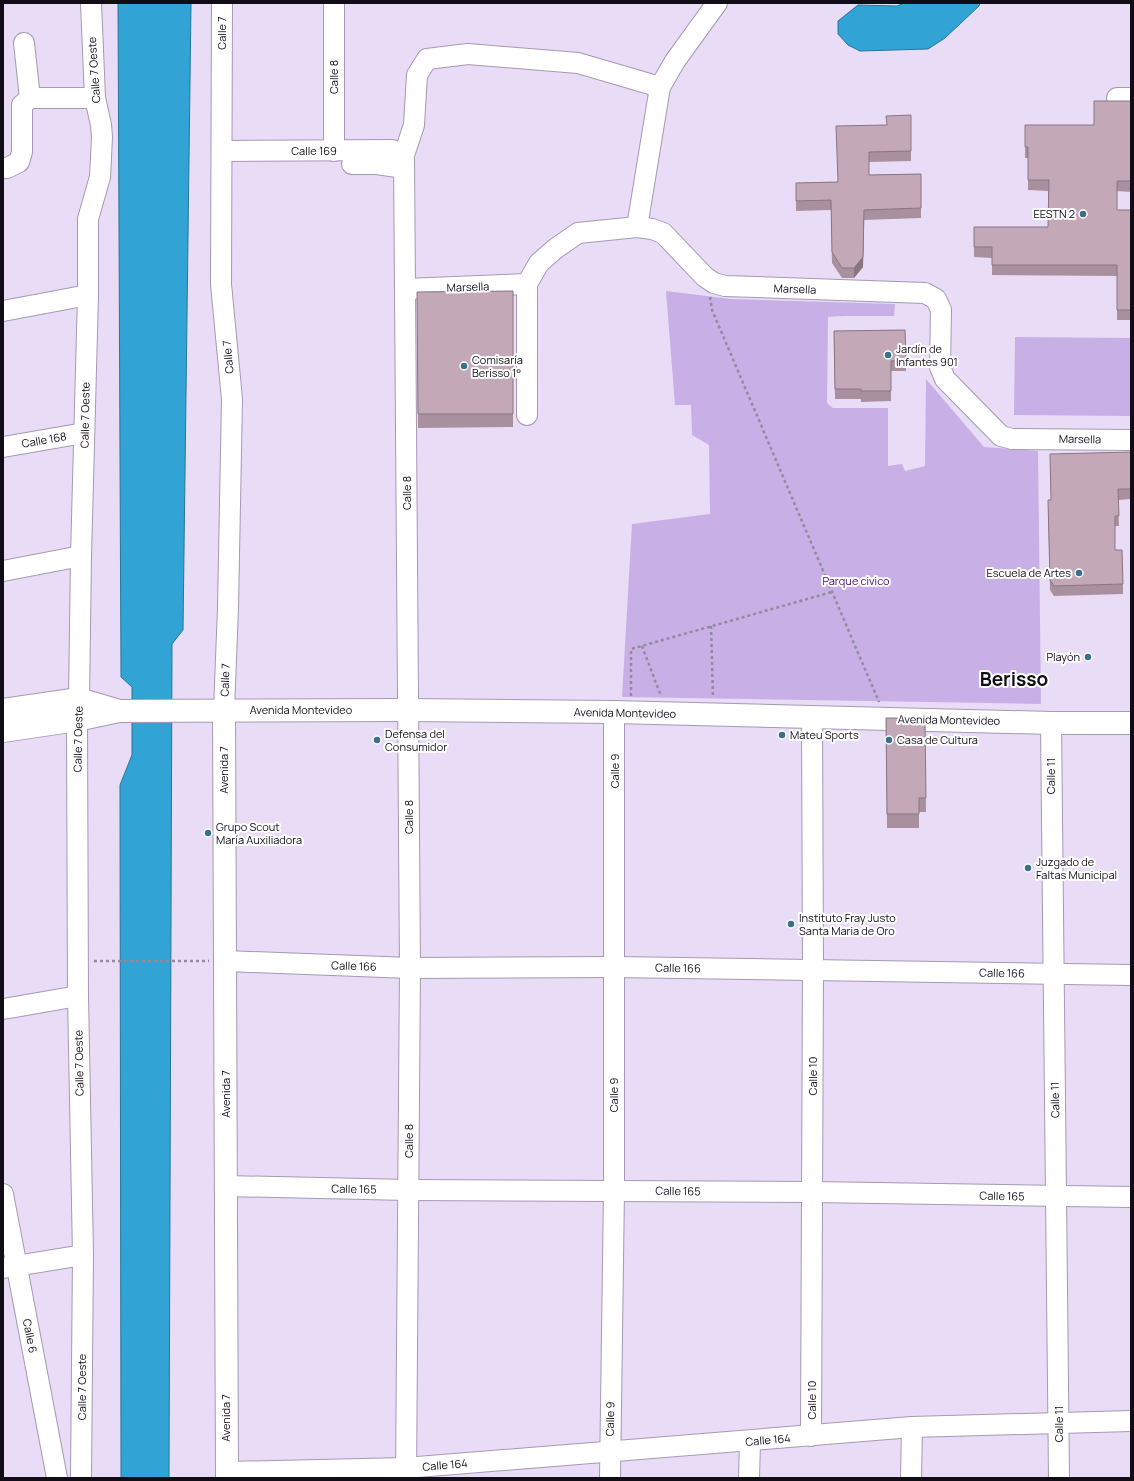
<svg xmlns="http://www.w3.org/2000/svg" width="1134" height="1481" font-family="Manrope,sans-serif">
	<rect width="100%" height="100%" fill="#e8dcf7"/>
	<g fill="#c8afe5">
		<path d="M666,291l65,8 164,5 -1,12h-50l-16,1 -1,86 6,5h55v58l14,-2 3,7 20,-5 1,-87 58,68 54,4 3,253 -419,-7 10,-173 78,-10 -1,-69 -17,-10 -1,-30h-16z"/>
		<path d="M1015,337l116,1v78l-117,-1z"/>
	</g>
	<g fill="#31a3d5" stroke="#27769c">
		<path d="M118,3h73l-8,627 -11,14 -3,834h-48l-1,-693 12,-30v-68l-11,-10z"/>
		<path d="M904,3h76l-1,3 -34,32 -17,11 -68,2 -12,-6 -10,-11v-13l20,-16 39,1z"/>
	</g>
	<g fill="none" stroke-linecap="round" stroke-linejoin="round">
		<g stroke="#a59ab2" stroke-width="22">
			<g id="minor">
				<path d="M222,3l-1,281 11,115 -4,209 -4,102"/>
				<path d="M334,3v148"/>
				<path d="M24,43l6,55"/>
				<path d="M1117,98h14"/>
				<path d="M222,151l170,-1 12,5"/>
				<path d="M352,164h25l27,4"/>
				<path d="M3,168h4l12,-6 3,-10v-47l8,-7h65"/>
				<path d="M637,227l23,-140 15,-26 42,-58"/>
				<path d="M405,289l122,-5 12,-21 16,-14 23,-16 59,-6 15,2 11,4 42,44 9,6 11,3 200,7 11,6 5,11 -1,57 5,12 56,57 11,3 119,1"/>
				<path d="M3,311l85,-16"/>
				<path d="M527,415v-131"/>
				<path d="M3,447l81,-14"/>
				<path d="M3,571l78,-15"/>
				<path d="M1051,723l8,755"/>
				<path d="M226,961l184,7 205,-1 516,8"/>
				<path d="M3,1009l75,-13"/>
				<path d="M226,1186l182,4 405,2 318,5"/>
				<path d="M3,1194l54,284"/>
				<path d="M3,1268l80,-13"/>
				<path d="M811,1436l2,-467 -1,-252"/>
				<path d="M227,1472l178,-4 507,-41 219,-6"/>
				<path d="M81,1478l2,-223 -5,-259 -1,-276 2,-21 2,-143 7,-261v-76l12,-42 2,-40 -1,-12 -6,-27 -4,-95"/>
				<path d="M406,1478l4,-510 -6,-813 10,-30 3,-50 10,-16 41,-5 110,9 82,24"/>
				<path d="M610,1478l4,-288v-478"/>
				<path d="M749,1478l1,-37"/>
				<path d="M911,1478l1,-51"/>
			</g>
		</g>
		<g stroke="#a59ab2" stroke-width="24">
			<g id="major">
				<path d="M3,710l76,-11 37,11"/>
				<path d="M224,710l3,768"/>
				<path d="M3,731l74,-11 42,-9 289,-1 206,2 437,11h80"/>
			</g>
		</g>
		<g stroke="#938a9e" stroke-width="2.5" stroke-dasharray="3 3" stroke-linecap="butt">
			<path d="M710,297l2,13 167,392"/>
			<path d="M711,626l2,72"/>
			<path d="M642,646l19,50"/>
			<path d="M631,696v-47l201,-57"/>
			<path d="M94,961h115"/>
		</g>
		<use href="#minor" stroke="#fff" stroke-width="20"/>
		<use href="#major" stroke="#fff" stroke-width="22"/>
	</g>
	<g fill="#a8909e">
		<path d="M1131,101v91l-14,-1v19h14v110h-14v-44l-125,-1v-17l-18,-1v-30h74v-36l-20,-1v-32h-3v-33h69z"/>
		<path d="M911,115v46l-42,1v13l52,-1v44l-57,2 -1,47 -9,11h-12l-10,-15 -1,-53 -35,1v-28l41,-1 49,-57z"/>
		<path d="M513,291v136l-95,1 -1,-136z"/>
		<path d="M905,330l1,41h-15v30l-30,1v-3h-26l-1,-68z"/>
		<path d="M1131,452v47l-13,1 1,26h-4v24l8,34v10l-69,2 -4,-6 -2,-79 2,-11z"/>
		<path d="M886,718l19,5h20l1,89h-7v16h-32z"/>
	</g>
	<path fill="#887681" d="M864,210l-1,57 -9,11v-10z"/>
	<g fill="#c3a8b8" stroke="#887681">
		<path d="M1094,101h37v80h-14v29h14v100h-14v-45h-125v-18h-18v-20h74l1,-47h-21v-33h-3v-22h69z"/>
		<path d="M911,115v36l-42,1v23l52,-1v34l-57,2 -1,47 -9,11h-12l-10,-16 -1,-52 -35,1v-18l42,-1 -2,-56 51,-1 -1,-9z"/>
		<path d="M513,291v123h-95l-1,-122z"/>
		<path d="M905,330l1,30 -15,1v30h-30v-2h-26l-1,-58z"/>
		<path d="M1131,452v37h-13l1,27h-4v34h7l1,34 -69,2 -4,-6 -2,-80h3l-1,-46z"/>
		<path d="M886,718h19v5h20l1,75h-7v16h-32z"/>
	</g>
	<g fill="#38708b" stroke="#fff" stroke-width="1.5">
		<circle cx="1083" cy="214" r="4"/>
		<circle cx="888" cy="355" r="4"/>
		<circle cx="464" cy="366" r="4"/>
		<circle cx="1079" cy="573" r="4"/>
		<circle cx="1088" cy="657" r="4"/>
		<circle cx="782" cy="735" r="4"/>
		<circle cx="377" cy="740" r="4"/>
		<circle cx="889" cy="740" r="4"/>
		<circle cx="208" cy="833" r="4"/>
		<circle cx="1028" cy="868" r="4"/>
		<circle cx="791" cy="924" r="4"/>
	</g>
	<g text-anchor="middle" stroke-width="4" stroke-linejoin="round" paint-order="stroke">
		<g font-size="11" fill="#110d16" stroke="#fff">
			<text transform="translate(222 33) rotate(-90)" y="4">Calle 7</text>
			<text transform="translate(94 70) rotate(-94)" y="4">Calle 7 Oeste</text>
			<text transform="translate(334 77) rotate(-90)" y="4">Calle 8</text>
			<text x="314" y="155">Calle 169</text>
			<text transform="translate(468 287) rotate(-2)" y="4">Marsella</text>
			<text transform="translate(795 289) rotate(2)" y="4">Marsella</text>
			<text transform="translate(228 357) rotate(-95)" y="4">Calle 7</text>
			<text transform="translate(85 415) rotate(-89)" y="4">Calle 7 Oeste</text>
			<text transform="translate(1080 439) rotate(1)" y="4">Marsella</text>
			<text transform="translate(44 440) rotate(-10)" y="4">Calle 168</text>
			<text transform="translate(407 493) rotate(-90)" y="4">Calle 8</text>
			<text transform="translate(225 680) rotate(-88)" y="4">Calle 7</text>
			<text x="301" y="714">Avenida Montevideo</text>
			<text transform="translate(625 713) rotate(1)" y="4">Avenida Montevideo</text>
			<text transform="translate(949 720) rotate(1)" y="4">Avenida Montevideo</text>
			<text transform="translate(78 739) rotate(-89)" y="4">Calle 7 Oeste</text>
			<text transform="translate(224 770) rotate(-90)" y="4">Avenida 7</text>
			<text transform="translate(615 771) rotate(-90)" y="4">Calle 9</text>
			<text transform="translate(1051 776) rotate(-90)" y="4">Calle 11</text>
			<text transform="translate(409 817) rotate(-90)" y="4">Calle 8</text>
			<text transform="translate(354 966) rotate(2)" y="4">Calle 166</text>
			<text transform="translate(678 968) rotate(1)" y="4">Calle 166</text>
			<text transform="translate(1002 973) rotate(1)" y="4">Calle 166</text>
			<text transform="translate(79 1063) rotate(-91)" y="4">Calle 7 Oeste</text>
			<text transform="translate(813 1076) rotate(-90)" y="4">Calle 10</text>
			<text transform="translate(226 1094) rotate(-90)" y="4">Avenida 7</text>
			<text transform="translate(614 1095) rotate(-90)" y="4">Calle 9</text>
			<text transform="translate(1055 1100) rotate(-91)" y="4">Calle 11</text>
			<text transform="translate(409 1141) rotate(-90)" y="4">Calle 8</text>
			<text transform="translate(354 1189) rotate(1)" y="4">Calle 165</text>
			<text transform="translate(678 1191) rotate(1)" y="4">Calle 165</text>
			<text transform="translate(1002 1196) rotate(1)" y="4">Calle 165</text>
			<text transform="translate(30 1336) rotate(79)" y="4">Calle 6</text>
			<text transform="translate(82 1387) rotate(-90)" y="4">Calle 7 Oeste</text>
			<text transform="translate(812 1400) rotate(-90)" y="4">Calle 10</text>
			<text transform="translate(226 1418) rotate(-90)" y="4">Avenida 7</text>
			<text transform="translate(610 1419) rotate(-89)" y="4">Calle 9</text>
			<text transform="translate(1059 1424) rotate(-90)" y="4">Calle 11</text>
			<text transform="translate(768 1440) rotate(-5)" y="4">Calle 164</text>
			<text transform="translate(445 1465) rotate(-5)" y="4">Calle 164</text>
		</g>
		<g font-size="11" fill="#110d16" stroke="#fff" text-anchor="start">
			<text x="1075" y="218" text-anchor="end">EESTN 2</text>
			<text x="896" y="353">Jardín de<tspan x="896" dy="13">Infantes 901</tspan></text>
			<text x="472" y="364">Comisaría<tspan x="472" dy="13">Berisso 1°</tspan></text>
			<text x="1071" y="577" text-anchor="end">Escuela de Artes</text>
			<text x="1080" y="661" text-anchor="end">Playón</text>
			<text x="385" y="738">Defensa del<tspan x="385" dy="13">Consumidor</tspan></text>
			<text x="790" y="739">Mateu Sports</text>
			<text x="897" y="744">Casa de Cultura</text>
			<text x="216" y="831">Grupo Scout<tspan x="216" dy="13">María Auxiliadora</tspan></text>
			<text x="1036" y="866">Juzgado de<tspan x="1036" dy="13">Faltas Municipal</tspan></text>
			<text x="799" y="922">Instituto Fray Justo<tspan x="799" dy="13">Santa Maria de Oro</tspan></text>
		</g>
		<g font-size="11" fill="#42046a" stroke="#fff">
			<text x="856" y="585">Parque civico</text>
		</g>
		<g font-size="19" font-weight="bold" fill="#110d16" stroke="#fff">
			<text x="1014" y="686">Berisso</text>
		</g>
	</g>
	<rect width="1134" height="1481" fill="none" stroke="#110d16" stroke-width="8"/>
</svg>
